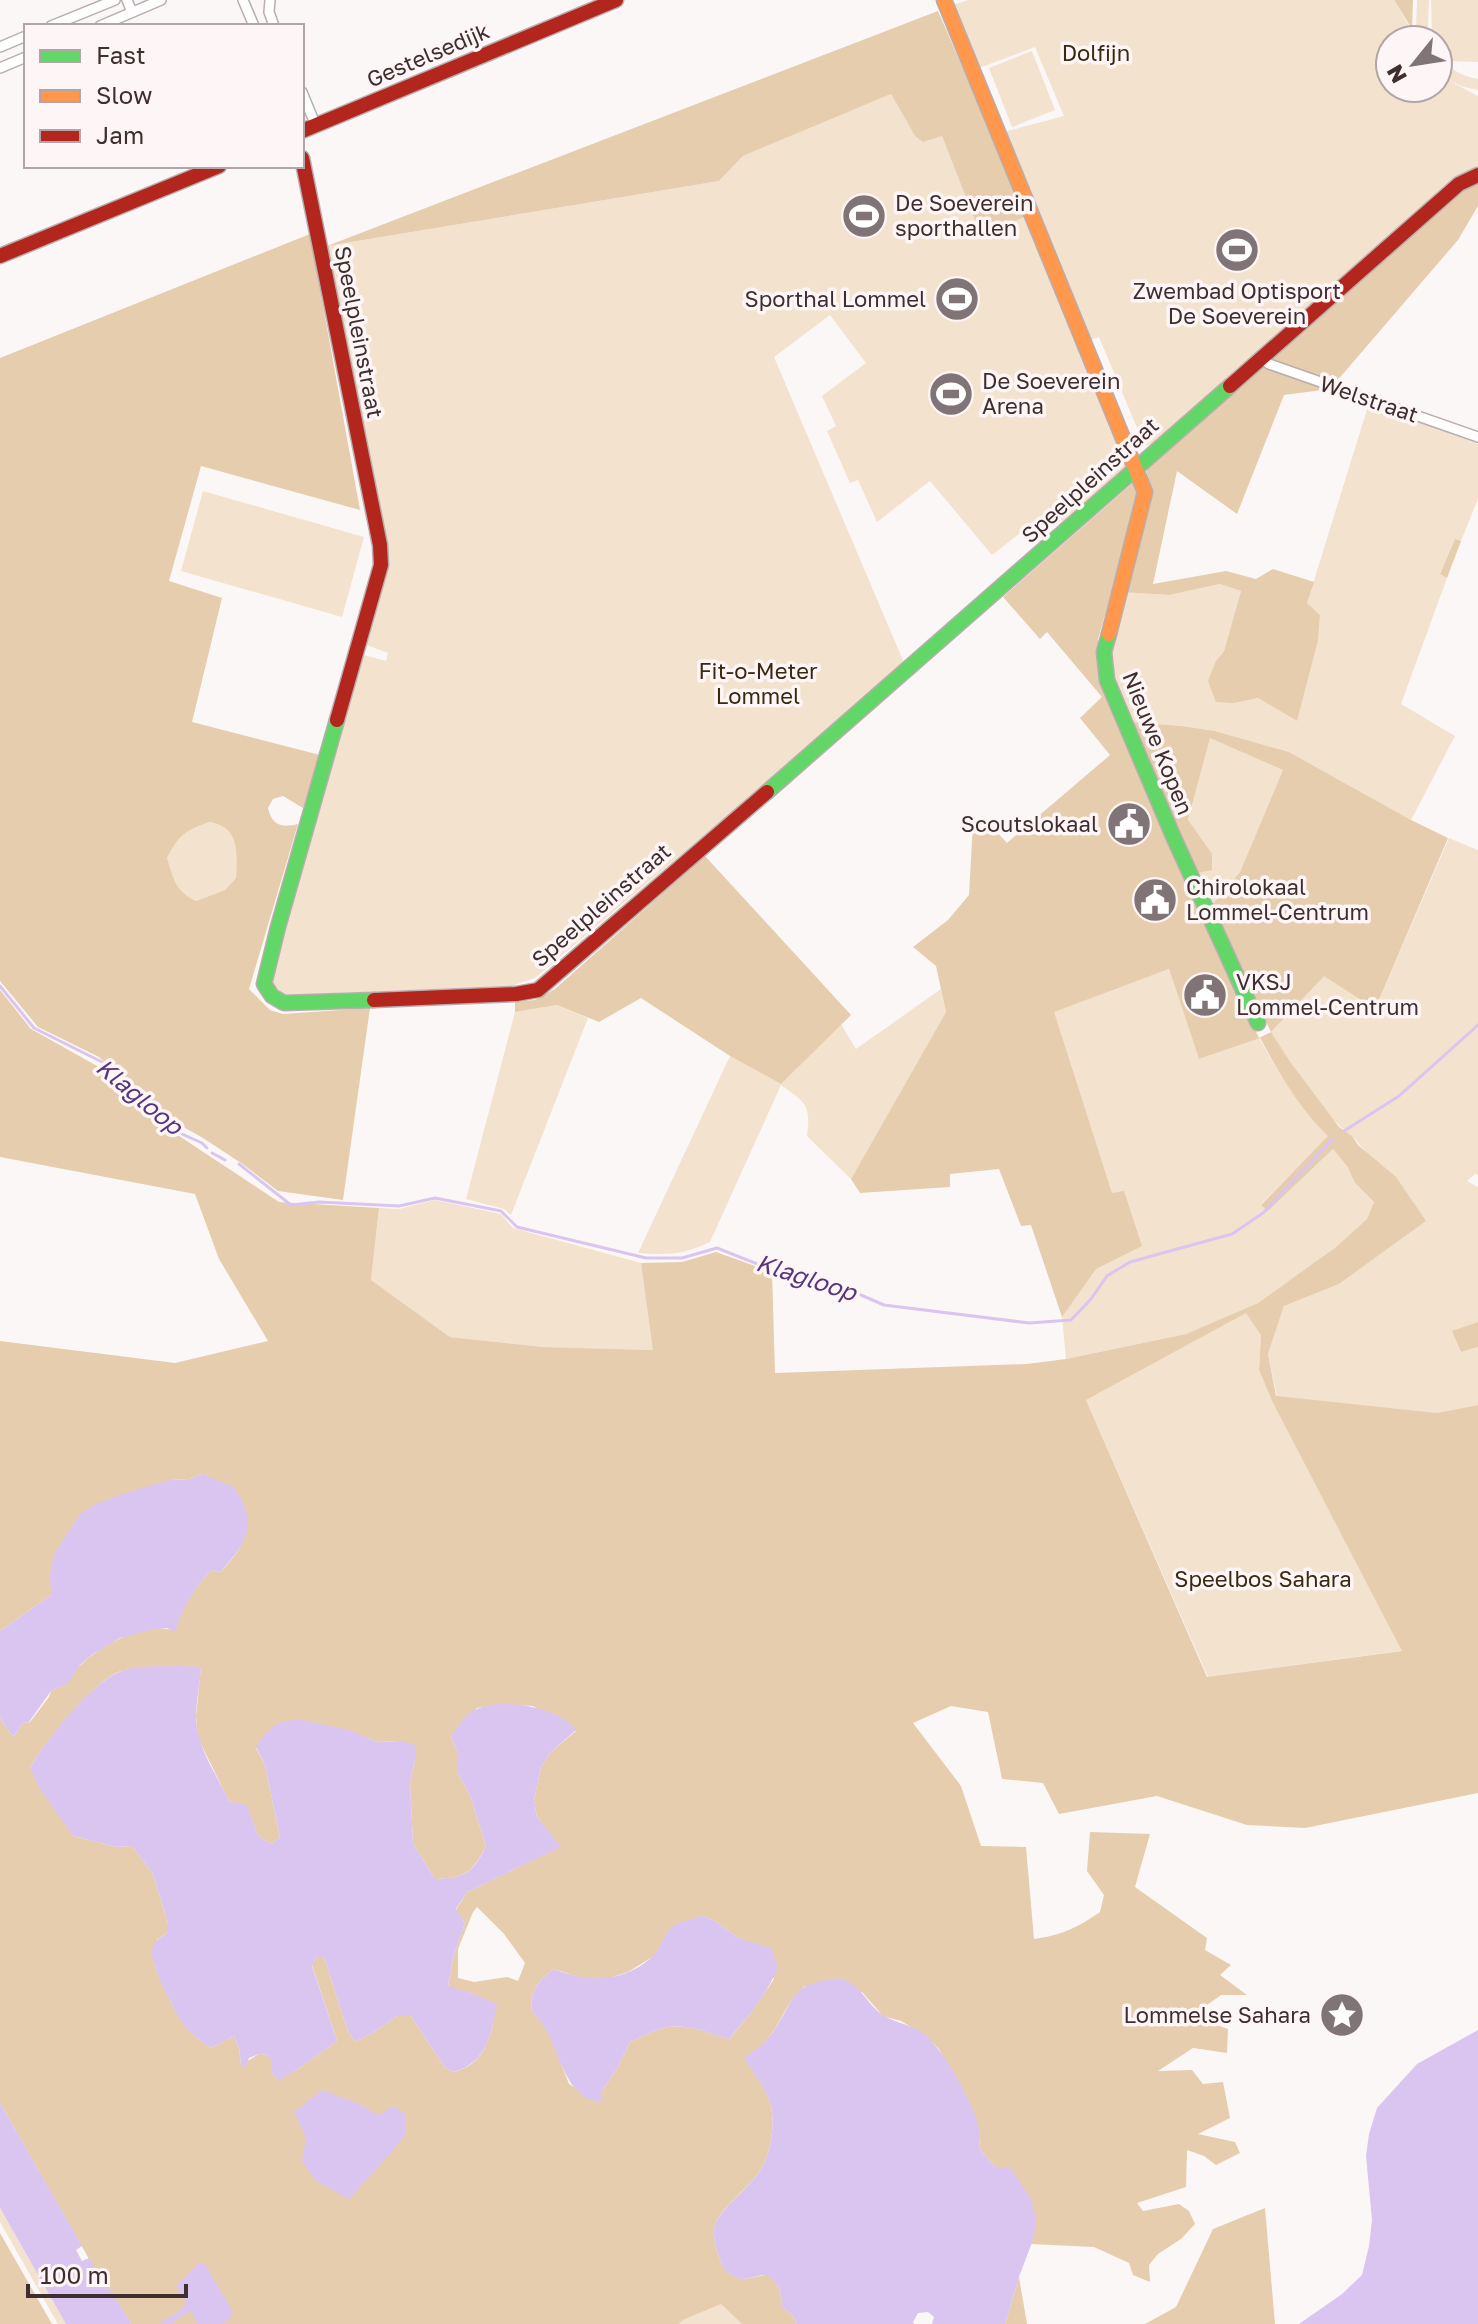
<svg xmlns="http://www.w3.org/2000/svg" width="1478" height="2324" font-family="'Golos Text',sans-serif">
	<rect width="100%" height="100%" fill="#fcf7f7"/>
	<g fill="#f3e2cd">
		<path d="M968,0h426l23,40h-27v48h48v-35c9,15 23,23 40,26v11l-14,-3 -16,-7 30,16v72l-15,7 -267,234 -44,35 -11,3 -10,-8 9,-4 -41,-98 -9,3 -86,-208 60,-16 -29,-69 -56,21 -26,-63z"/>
		<path d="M1417,0h12l-1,28 4,12h-13l-3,-12z"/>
		<path d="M1431,0h47v62l-32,-1 -8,-11v-10h-4l-2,-4z"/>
		<path d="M1032,51l23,59 -43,17 -23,-59z"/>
		<path d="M891,94l24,42h27l39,100 46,-20 103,246 -4,9 -62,52 -13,-14 -59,46 -62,-74 -53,41 -19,-42 -8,3 -23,-52 9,-5 -14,-30 44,-33 -36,-48 -56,42 131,308 -370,313 -24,8 -223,9 -9,-2 -7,-9 1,-11 91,-318 22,6 2,-8 -21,-8 20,-75 1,-16 -61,-308 392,-65 24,-25z"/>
		<path d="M1369,403l109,41v55l-17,42 -6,-2 -15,35 7,4 -46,126 54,32 -44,84 -122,-68 -74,-21 -33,-5 -54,-4 -20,-48 -2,-25 15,-57 48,3 51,-11 21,7 -17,60 -8,10 19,42 23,-5 39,23 21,-80 2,-26 -13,-12z"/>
		<path d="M203,491l161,46 -22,80 -161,-46z"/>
		<path d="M1210,737l73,33 -43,102 -30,35 -17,-33 -5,-54z"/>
		<path d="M209,822c31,5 28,30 27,56l-11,12 -29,11c-21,-10 -22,-22 -29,-43 12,-23 17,-28 42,-36z"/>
		<path d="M1449,838l29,12v325l-3,-1 -8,7 11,6v135l-25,9 8,21 17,-5v58l-41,8 -160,-16 -9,-43 16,-48 55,-22 87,-63 -74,-85c-29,-20 -61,-73 -81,-104l53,-57 51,34z"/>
		<path d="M1169,969l30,90 60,-21c21,36 40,70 70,98l-68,68 7,7 65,-62 14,17 8,17 19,19 -7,17 -31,28 -78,56 -72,31 -120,25 -4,-42 34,-49 16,-75 -59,-181z"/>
		<path d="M941,989l5,23 -95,167 -44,-43c4,-32 -1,-33 -26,-51l-71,157c-28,13 -41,13 -72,11l92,-197 51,28 60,-60 15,25z"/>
		<path d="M557,1005l31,13 -77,197 -7,-6 -38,-10 49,-187z"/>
		<path d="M435,1200l66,14 12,14 128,35 13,87 -111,-3 -93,-10 -79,-57 8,-72 20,1z"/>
		<path d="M1247,1312l14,23 -2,35 13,31 131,250 29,22 -33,-22 -191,26 -122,-277z"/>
		<path d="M0,2208l66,116h-8l-58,-102z"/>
		<path d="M721,2304l21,20h-63l4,-4z"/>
	</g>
	<g fill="#e5cdad" fill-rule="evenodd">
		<path d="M1394,0h19l-1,29z"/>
		<path d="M938,11l89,205 -46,20 -39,-100 -19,6 -8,-6 -24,-42 -148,62 -24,25 -392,65z"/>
		<path d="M1478,179v27l-20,34 -128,149 -46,6 -47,119 -60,-43 -24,113 73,-13 30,8 17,-10 41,13 -7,21 13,12 -2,26 -21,80 -39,-23 -23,5 -19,-1 -8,-21 8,-20 8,-10 17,-60 -21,-7 -51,11 -48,-3 28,-108 -3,-15 312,-276z"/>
		<path d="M310,234l50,276 -159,-44 -32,115 53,17 -30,124 128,33 -17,53 -20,-12 -10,3 -5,9c4,18 14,20 30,16l-49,165 21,21 13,4 87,-6 -27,192 -65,-9 -34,-26 -41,-27 -34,-19 -70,-62 -61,-30 -38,-46v-623zM209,822c31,5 28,30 27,56l-11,12 -29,11c-21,-10 -22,-22 -29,-43 12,-23 17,-27 42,-36z"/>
		<path d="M1135,481l4,16 -41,142 1,35 114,268 46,96 12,-6 -61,-125 30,-35 43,-102 -73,-32 -22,82 24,34v16l-19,4 -65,-152 54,4 33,5 74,21 122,68 37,18 -73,171 -51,-33 -53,56 20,31 48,64 13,9 6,9 38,32 30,44 -87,63 -55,22 -16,48 8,42 161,17 41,-8v388l-173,35 -58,-3 -90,-29 -98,18 -16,-31 -41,-4 -14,-67 -37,-6 -38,17 48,63 20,60 45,1 8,92c28,-4 43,-11 66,-27l4,-17 -17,-24 3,-39 60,2 -15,53 72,51 -2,12 26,15 -11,10 27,20h-26l-18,13 8,15 17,6 -1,24 -34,-5 -35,23 34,-1 11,14 20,-2 7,36 -32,16 37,8 5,11 -24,12 -12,-9 -17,-6 -1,37 -49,16 6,8 36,-7 10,7 6,13 -14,15 -23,15 -9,11 1,17 -17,-7 -4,-12 -35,-16 -63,-3 3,-7 -39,-70 -16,-19 1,-13 -41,-86 -14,-14 -24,-14 -18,-5 -21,-24 -57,-6c-16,12 -20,28 -31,44 -7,12 -18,20 -29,28 9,17 26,35 27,55 2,16 -2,41 -10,54 -11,21 -45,41 -48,63 -1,8 2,17 4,24 2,11 12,24 24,25 8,0 17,-4 25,-4 12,8 15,16 14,31l11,9 5,9h-55l-21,-20 -38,16 -4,4h-547l-39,-58 -93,-163v-385l11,16 3,2 9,-13 7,-1 19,-25 2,-6c22,-9 17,-15 32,-28 20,-19 65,-43 92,-32 9,-28 16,-38 36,-61l10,2c12,-14 21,-24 26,-42l-45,-56 -12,5 -20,1 -97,45 -6,12 -13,17 -3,41 -51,36v-290l175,22 93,-22 -49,-82 -24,-65 -195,-37v-167l31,39 68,38 68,61 112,74 100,6 -8,72 79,57 93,10 110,3 -12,-87 41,-1 34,-10 56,20 3,101 252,-9 39,-5 120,-25 72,-31 78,-56 31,-28 7,-17 -19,-19 -8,-17 -14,-17 -65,62 -7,-6 67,-69c-30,-29 -48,-62 -68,-98l-61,21 -30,-90 -115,43 58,181 12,-2 18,55 -46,23 -34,48 -31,-92 -10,1 -22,-57 -49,5v13l-90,6 -9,-14 95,-167 -10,-46 -23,-19 35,-27 21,-25 4,-72 9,-7 25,27 103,-88 -30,-37 22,-21 -55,-65 -7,7 -37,-42zM1246,1313l15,22 -2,35 13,31 130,250 -195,26 -121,-277zM166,1667h35l-5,49 2,22 31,63 18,5 11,30 14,8 8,-7 -15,-72 -9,-17 109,-11 12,5 23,-1 15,20 -5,21 3,62 22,35c30,-1 38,-7 51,-33l-15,-48 -14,-27v-20l-6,-15 26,-28 24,-4 32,2 43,25 -25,21 -10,15 -7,33 3,17 23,30 -93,45 -11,18 9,13 -12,35 -5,29 26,7 19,31c-7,24 -14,41 -40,47l-9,-6 -33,-50h-14l-23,16 -19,10 -7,-11 -24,-74h-8l-4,8 25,76 -39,28 -20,11 -6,-8 1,-11 -6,-6 -8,-1 -18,11 -2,-17 -5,-12 -23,12 -13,-9 -13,-13 -13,-21 -17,-39 2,-26 11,-8v-9l-15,-49 -21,-28 -15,1 -44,-11 -43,-68c15,-26 64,-88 91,-97 14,-5 31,-4 45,-4zM477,1907l27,27 21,29 -7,18 -11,-4 -33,5 -16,-4v-29l15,-37zM703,1916l12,5 23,17 13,5 23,36c-14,21 -28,41 -45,60 -22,-6 -46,-18 -69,-10 -10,3 -20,9 -30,13l-13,27 -15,22 -1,11 -32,-18 -20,-52 -7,-11 -10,-9c-2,-22 5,-30 22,-43l30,10 19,1 25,-8 26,-16 19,-29z"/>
		<path d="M1455,539l6,2 -14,37 -7,-4z"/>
		<path d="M705,856l146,159 -70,69 -51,-28 -89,-58 -42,24 -42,-17 -42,7v-10l20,-2 20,-11z"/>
		<path d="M1478,1322v25l-17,5 -9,-21z"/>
		<path d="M1265,2208l10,116h-130l31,-17 37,-78z"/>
		<path d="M0,2233l52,91h-52z"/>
		<path d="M1019,2277l8,47h-22z"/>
	</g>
	<g fill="#d9c5f0">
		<path d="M202,1474l32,13c25,39 14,52 -13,85l-10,-2c-20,23 -26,33 -36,62l-8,-4 -12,1 -35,9 -27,16 -13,11 -12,18 -17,8 -22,31 -6,1 -9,13 -3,-2 -11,-16v-87l51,-36 -1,-20 4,-21 26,-40 16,-10 23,-9 51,-15 20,-1z"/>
		<path d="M181,1666l20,1c-1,17 -5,34 -5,51 1,30 21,57 33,83l18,4 11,31 14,8 8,-7 -15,-72 -9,-18 8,-12 14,-12 19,-4 52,11 28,12 23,-1 16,4 -1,16 -5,21 3,62 22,35c30,-1 39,-7 51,-33l-15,-48 -14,-27v-20l-6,-15c7,-10 14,-22 26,-27 25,-12 83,-2 99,21l-25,22 -10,15 -7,33 3,17 24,30 -94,45 -11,17 9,14 -12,35 -5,28 26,8 23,10c-6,31 -10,59 -44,68l-9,-6 -33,-50h-14l-23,16 -19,10 -7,-11 -24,-74h-8l-4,9 25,75 -39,28 -20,12 -6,-9v-11l-5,-6 -8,-1 -10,4 -4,10 -4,-3 -2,-17 -5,-12 -23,12c-9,-6 -18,-12 -25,-20 -10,-12 -35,-63 -34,-77 1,-10 10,-14 16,-19v-9l-15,-49 -21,-28 -15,1 -44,-11 -33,-47 -10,-21c16,-28 60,-84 89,-96 18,-8 43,-5 62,-6z"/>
		<path d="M703,1916l12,5 23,17 33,10 7,19c-11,28 -30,49 -49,72 -23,-6 -46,-18 -69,-10 -10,3 -20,9 -30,13l-13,27 -15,22v11c-43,-2 -41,-66 -70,-90 -2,-22 5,-30 22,-43 34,14 69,14 98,-12 9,-8 12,-24 21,-31 8,-5 21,-7 30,-10z"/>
		<path d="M839,1978c23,7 24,21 41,35 11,9 31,11 44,21 19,14 56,79 56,102 0,4 -1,8 -1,12l16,19h15l21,32 5,18 -2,20 -15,40 -14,47h-73l2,-7 -6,-5 -10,1 -5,9 1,2h-117l-5,-9 -11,-9c1,-15 -2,-23 -15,-31 -7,0 -16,4 -24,4 -13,-1 -22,-14 -24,-25 -2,-7 -5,-16 -4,-24 2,-20 37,-42 48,-63 8,-13 12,-38 10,-54 -1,-19 -18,-38 -28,-55 11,-8 22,-15 29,-26 26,-37 13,-46 66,-54z"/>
		<path d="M1478,2030v294h-179l43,-30 20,-19 7,-29 3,-26 -6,-64 3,-22 8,-26 40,-44z"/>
		<path d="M322,2090l35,13 22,12 14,-9 13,8v19l-14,19 -43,47 -33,-18 -14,-20 4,-23 -12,-26z"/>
		<path d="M0,2103l82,143 -6,4 6,11 7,-3 43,66h-66l-66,-116z"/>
		<path d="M199,2263l6,1 27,46 -2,9 -8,5h-25l-6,-13 -21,13h-11l23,-15 4,-7 -10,-16z"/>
	</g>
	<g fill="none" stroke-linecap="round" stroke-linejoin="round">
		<g stroke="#d9c5f0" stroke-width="3">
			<path d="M0,986l34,42 70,35 78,71 20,9 5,5"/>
			<path d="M1344,1131l55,-35 79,-71"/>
			<path d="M212,1153l13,7"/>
			<path d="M239,1164l52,41 28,-3 80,4 36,-8 66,13 16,16 129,31h36l35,-10 53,21 61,13 53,23 145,18 42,-3 20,-21 16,-23 23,-14 102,-28 31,-21 70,-74"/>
		</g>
		<g stroke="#b8aeaf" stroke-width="12">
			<g id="street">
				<path d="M127,0l5,12"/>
				<path d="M243,0l11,26"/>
				<path d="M270,0l-1,12 5,14"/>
				<path d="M51,26l64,-26"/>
				<path d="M100,26l61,-26"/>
				<path d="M0,47l26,-11"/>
				<path d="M0,68l26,-11"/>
				<path d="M302,92l14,34"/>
				<path d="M1262,358l7,6 209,73"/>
			</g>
		</g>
		<g stroke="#b8aeaf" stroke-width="17">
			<g id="fast">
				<path d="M1109,634l-5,18 3,28 66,156 85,187"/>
				<path d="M337,720l-59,207 -14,57 8,12 12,7 90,-3"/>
				<path d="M767,792l463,-406"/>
			</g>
		</g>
		<g stroke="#b8aeaf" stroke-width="17">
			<path id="slow" d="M944,0l201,492 -36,142"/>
		</g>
		<g stroke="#b8aeaf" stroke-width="17">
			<g id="jam">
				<path d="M302,131l314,-131"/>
				<path d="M302,158l78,387 1,20 -44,155"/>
				<path d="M0,256l219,-90"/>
				<path d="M1230,386l229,-202 19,-9"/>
				<path d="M374,1000l142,-6 22,-4 229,-198"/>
			</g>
		</g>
		<use href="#street" stroke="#fffefe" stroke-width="9"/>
		<use href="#fast" stroke="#63d668" stroke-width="14"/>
		<use href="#slow" stroke="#ff974d" stroke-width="14"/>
		<use href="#jam" stroke="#b3261e" stroke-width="14"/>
	</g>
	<defs>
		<g id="stadium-disc" transform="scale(2.3)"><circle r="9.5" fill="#817476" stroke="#fef5f6"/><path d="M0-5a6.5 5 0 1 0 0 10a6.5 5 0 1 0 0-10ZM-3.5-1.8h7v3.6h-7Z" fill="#fff"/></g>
		<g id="civic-disc" transform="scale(2.3)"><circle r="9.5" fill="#817476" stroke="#fef5f6"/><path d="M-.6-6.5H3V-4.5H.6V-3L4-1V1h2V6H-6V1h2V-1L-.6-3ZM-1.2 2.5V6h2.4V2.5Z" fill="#fff"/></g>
		<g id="sight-disc" transform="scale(2.3)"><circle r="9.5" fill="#817476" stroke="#fef5f6"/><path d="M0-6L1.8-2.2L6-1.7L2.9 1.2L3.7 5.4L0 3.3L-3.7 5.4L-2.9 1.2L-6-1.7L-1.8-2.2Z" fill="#fff"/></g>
	</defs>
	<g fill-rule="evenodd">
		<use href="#stadium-disc" x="864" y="216"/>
		<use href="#stadium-disc" x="1237" y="250"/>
		<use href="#stadium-disc" x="957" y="299"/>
		<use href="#stadium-disc" x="951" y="394"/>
		<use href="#civic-disc" x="1129" y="824"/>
		<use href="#civic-disc" x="1155" y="900"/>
		<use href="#civic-disc" x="1205" y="995"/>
		<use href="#sight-disc" x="1342" y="2015"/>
	</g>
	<g text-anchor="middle" stroke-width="7" stroke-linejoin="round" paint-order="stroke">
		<g font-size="22" fill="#3a290e" stroke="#fef5f6">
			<text x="1096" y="61">Dolfijn</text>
			<text x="758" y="679">Fit-o-Meter<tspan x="758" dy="25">Lommel</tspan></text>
			<text x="1263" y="1587">Speelbos Sahara</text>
		</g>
		<g font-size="22" fill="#3f2e30" stroke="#fef5f6">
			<text transform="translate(428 55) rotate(-23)" y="8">Gestelsedijk</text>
			<text transform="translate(359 332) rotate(79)" y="8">Speelpleinstraat</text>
			<text transform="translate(1369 399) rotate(19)" y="8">Welstraat</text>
			<text transform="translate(1090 480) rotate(-42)" y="8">Speelpleinstraat</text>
			<text transform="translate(1158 743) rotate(68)" y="8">Nieuwe Kopen</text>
			<text transform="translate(601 905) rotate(-41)" y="8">Speelpleinstraat</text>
		</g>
		<g font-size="22" fill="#3f2e30" stroke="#fef5f6" text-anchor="start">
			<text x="895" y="211">De Soeverein<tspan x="895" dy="25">sporthallen</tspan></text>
			<text x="1237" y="299" text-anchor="middle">Zwembad Optisport<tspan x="1237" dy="25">De Soeverein</tspan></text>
			<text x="926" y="307" text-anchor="end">Sporthal Lommel</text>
			<text x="982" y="389">De Soeverein<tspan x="982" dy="25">Arena</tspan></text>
			<text x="1098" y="832" text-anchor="end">Scoutslokaal</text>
			<text x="1186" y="895">Chirolokaal<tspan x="1186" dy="25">Lommel-Centrum</tspan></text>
			<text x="1236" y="990">VKSJ<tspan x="1236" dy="25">Lommel-Centrum</tspan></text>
			<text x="1311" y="2023" text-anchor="end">Lommelse Sahara</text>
		</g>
		<g font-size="24" font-style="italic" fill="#58367e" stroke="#fef5f6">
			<text transform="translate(139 1097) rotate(40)" y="8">Klagloop</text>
			<text transform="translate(806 1278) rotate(18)" y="8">Klagloop</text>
		</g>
	</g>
	<rect x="24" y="24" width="280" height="144" fill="#fef5f6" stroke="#b2a5a7" stroke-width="2"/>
	<rect x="40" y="50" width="40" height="12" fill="#63d668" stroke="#b2a5a7" stroke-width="2"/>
	<text x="96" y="64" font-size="24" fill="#3f2e30">Fast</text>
	<rect x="40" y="90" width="40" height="12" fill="#ff974d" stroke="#b2a5a7" stroke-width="2"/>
	<text x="96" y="104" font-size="24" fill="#3f2e30">Slow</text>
	<rect x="40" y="130" width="40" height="12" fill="#b3261e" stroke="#b2a5a7" stroke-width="2"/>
	<text x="96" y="144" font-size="24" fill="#3f2e30">Jam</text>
	<g transform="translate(1414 64) rotate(240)"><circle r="38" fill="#fef5f6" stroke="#b2a5a7" stroke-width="2"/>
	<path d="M0-6L14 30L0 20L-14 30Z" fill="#817476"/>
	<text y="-12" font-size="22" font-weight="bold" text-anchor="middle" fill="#3f2e30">N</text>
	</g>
	<path d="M28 2284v12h158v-12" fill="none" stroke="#3f2e30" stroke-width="4"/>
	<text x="40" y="2284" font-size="24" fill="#3f2e30" stroke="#fef5f6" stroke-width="6" paint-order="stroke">100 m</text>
</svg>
